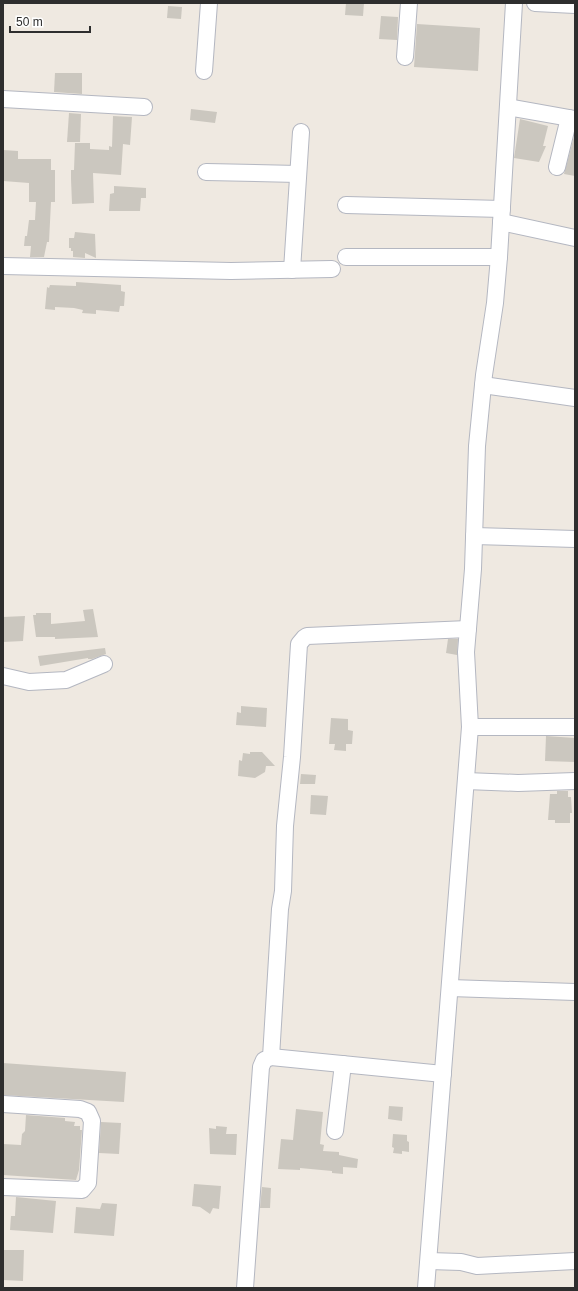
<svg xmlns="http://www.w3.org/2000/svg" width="578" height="1291" font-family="Arial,sans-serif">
	<rect width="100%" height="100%" fill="#efe9e1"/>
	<g fill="#cbc7bf">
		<path d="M346,3h18l-1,13 -18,-1z"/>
		<path d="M168,6l14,1 -1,12 -14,-1z"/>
		<path d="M381,16l17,1 -1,23 -18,-1z"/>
		<path d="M417,24l63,4 -2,43 -64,-4z"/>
		<path d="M55,73h27v21l-28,-2z"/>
		<path d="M191,109l26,3 -2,11 -25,-3z"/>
		<path d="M69,113l12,1 -1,28h-13z"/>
		<path d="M113,116l19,1 -2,28 -7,-1 -2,31 -28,-2 1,30 -22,1 -1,-25v-9h3l1,-27h15v6l19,1v-4l3,1z"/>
		<path d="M520,119l28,7 -5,20h3l-7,16 -25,-4z"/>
		<path d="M575,133v43l-11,-2z"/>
		<path d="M3,150l15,1v8h33v11h4v32h-4l-2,40h-2l-3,15h-14l1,-11h-7l1,-10h2l2,-16h6l1,-18h-7v-19l-26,-2z"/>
		<path d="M114,186l32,2v10h-5l-1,13h-31l1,-17 4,-1z"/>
		<path d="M75,232l20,2 1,24 -11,-5v5l-12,-1v-6h-2v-3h-2v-10h5z"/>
		<path d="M76,282l45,3v6l4,1 -1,14h-4l-1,6 -23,-2v4l-14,-1 1,-3 -9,-2 -19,-1v3l-10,-1 2,-22 2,1 1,-3 26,1z"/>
		<path d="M93,609l5,28 -43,2v-2h-19l-3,-22h3v-2h15v11l34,-3 -2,-11z"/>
		<path d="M25,616l-2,25 -20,1v-25z"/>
		<path d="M448,639h10l-1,16 -11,-2z"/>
		<path d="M105,648l1,6 -14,5h-4v-1l-48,8 -2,-10z"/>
		<path d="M241,706l26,2 -1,19 -30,-2 1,-13 4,1z"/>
		<path d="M331,718l17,1v11l5,1 -1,13h-6v7l-12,-1 1,-6h-6z"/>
		<path d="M546,736l29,2v24l-30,-1z"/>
		<path d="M250,752h12l13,14h-9l-1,6 -10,6 -17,-2 1,-16 3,1 1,-8 7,1z"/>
		<path d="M301,774l15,1 -1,9h-15z"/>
		<path d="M557,791h11v6h3l1,16h-2v10h-15v-3h-7l2,-26h7z"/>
		<path d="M311,795l17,1 -2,19 -16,-1z"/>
		<path d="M3,1063l123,9 -2,30 -121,-7z"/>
		<path d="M389,1106l14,1 -1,14 -14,-2z"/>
		<path d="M296,1109l27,3 -3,32 4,1 -1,6 16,1v3l19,4 -1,9 -14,-1v7l-11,-1v-2l-32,-3v2l-22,-1 3,-30 12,1z"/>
		<path d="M26,1115l39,3v3l10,1 -1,4h6v4h2l-3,40 -3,10 -73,-5v-31l18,1 1,-11 3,-3z"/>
		<path d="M101,1122l20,1 -2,31 -20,-1z"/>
		<path d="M216,1126l11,1 -1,7h11l-1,21 -26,-1 -1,-26 7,1z"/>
		<path d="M393,1134l14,1v6l2,1v10l-7,-1v3l-9,-1 1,-5 -2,-1z"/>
		<path d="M194,1184l27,2 -2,23 -6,-1 -3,6 -10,-7 -8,-1z"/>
		<path d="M262,1187l9,1 -1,20h-10z"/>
		<path d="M16,1197l40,4 -3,32 -43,-3 1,-14h4z"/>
		<path d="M102,1203l15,1 -3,32 -40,-3 2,-26 24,2z"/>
		<path d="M3,1250h21l-1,31 -20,-1z"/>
	</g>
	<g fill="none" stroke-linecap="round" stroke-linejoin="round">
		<g stroke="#b4b7c1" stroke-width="18">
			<g id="minor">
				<path d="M535,3l40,2"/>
				<path d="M405,57l4,-54"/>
				<path d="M204,71l5,-68"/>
				<path d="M3,99l141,8"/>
				<path d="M508,107l67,12"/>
				<path d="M557,167l12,-49"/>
				<path d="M206,172l92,2"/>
				<path d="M346,205l156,4"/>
				<path d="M501,222l74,16"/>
				<path d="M346,257h153"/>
				<path d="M3,266l228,5 101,-2"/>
				<path d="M292,270l9,-138"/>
				<path d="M483,385l92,13"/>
				<path d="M474,536l101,3"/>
				<path d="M3,676l26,6 37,-2 38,-16"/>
				<path d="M470,727h105"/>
				<path d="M466,781l52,2 57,-2"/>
				<path d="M450,988l125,4"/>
				<path d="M271,1057l172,17"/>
				<path d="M3,1104l77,5 8,3 4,9 -4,62 -6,7 -79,-3"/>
				<path d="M335,1131l8,-67"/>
				<path d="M429,1261l32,1 16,4 98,-5"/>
				<path d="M245,1288l16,-221 3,-7 7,-3 9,-148 3,-18 2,-65 7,-69 7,-113 5,-6 3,-2 161,-7"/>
				<path d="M426,1288l44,-561 -4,-75 7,-83 4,-123 7,-71 11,-72 4,-46 15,-254"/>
			</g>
		</g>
		<use href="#minor" stroke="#fff" stroke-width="16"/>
	</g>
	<rect width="578" height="1291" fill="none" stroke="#2e2e2e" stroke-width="8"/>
	<path d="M10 26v6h80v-6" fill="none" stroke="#2e2e2e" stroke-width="2"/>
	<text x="16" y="26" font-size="12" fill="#2e2e2e" stroke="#ffffff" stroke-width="3" paint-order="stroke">50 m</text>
</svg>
